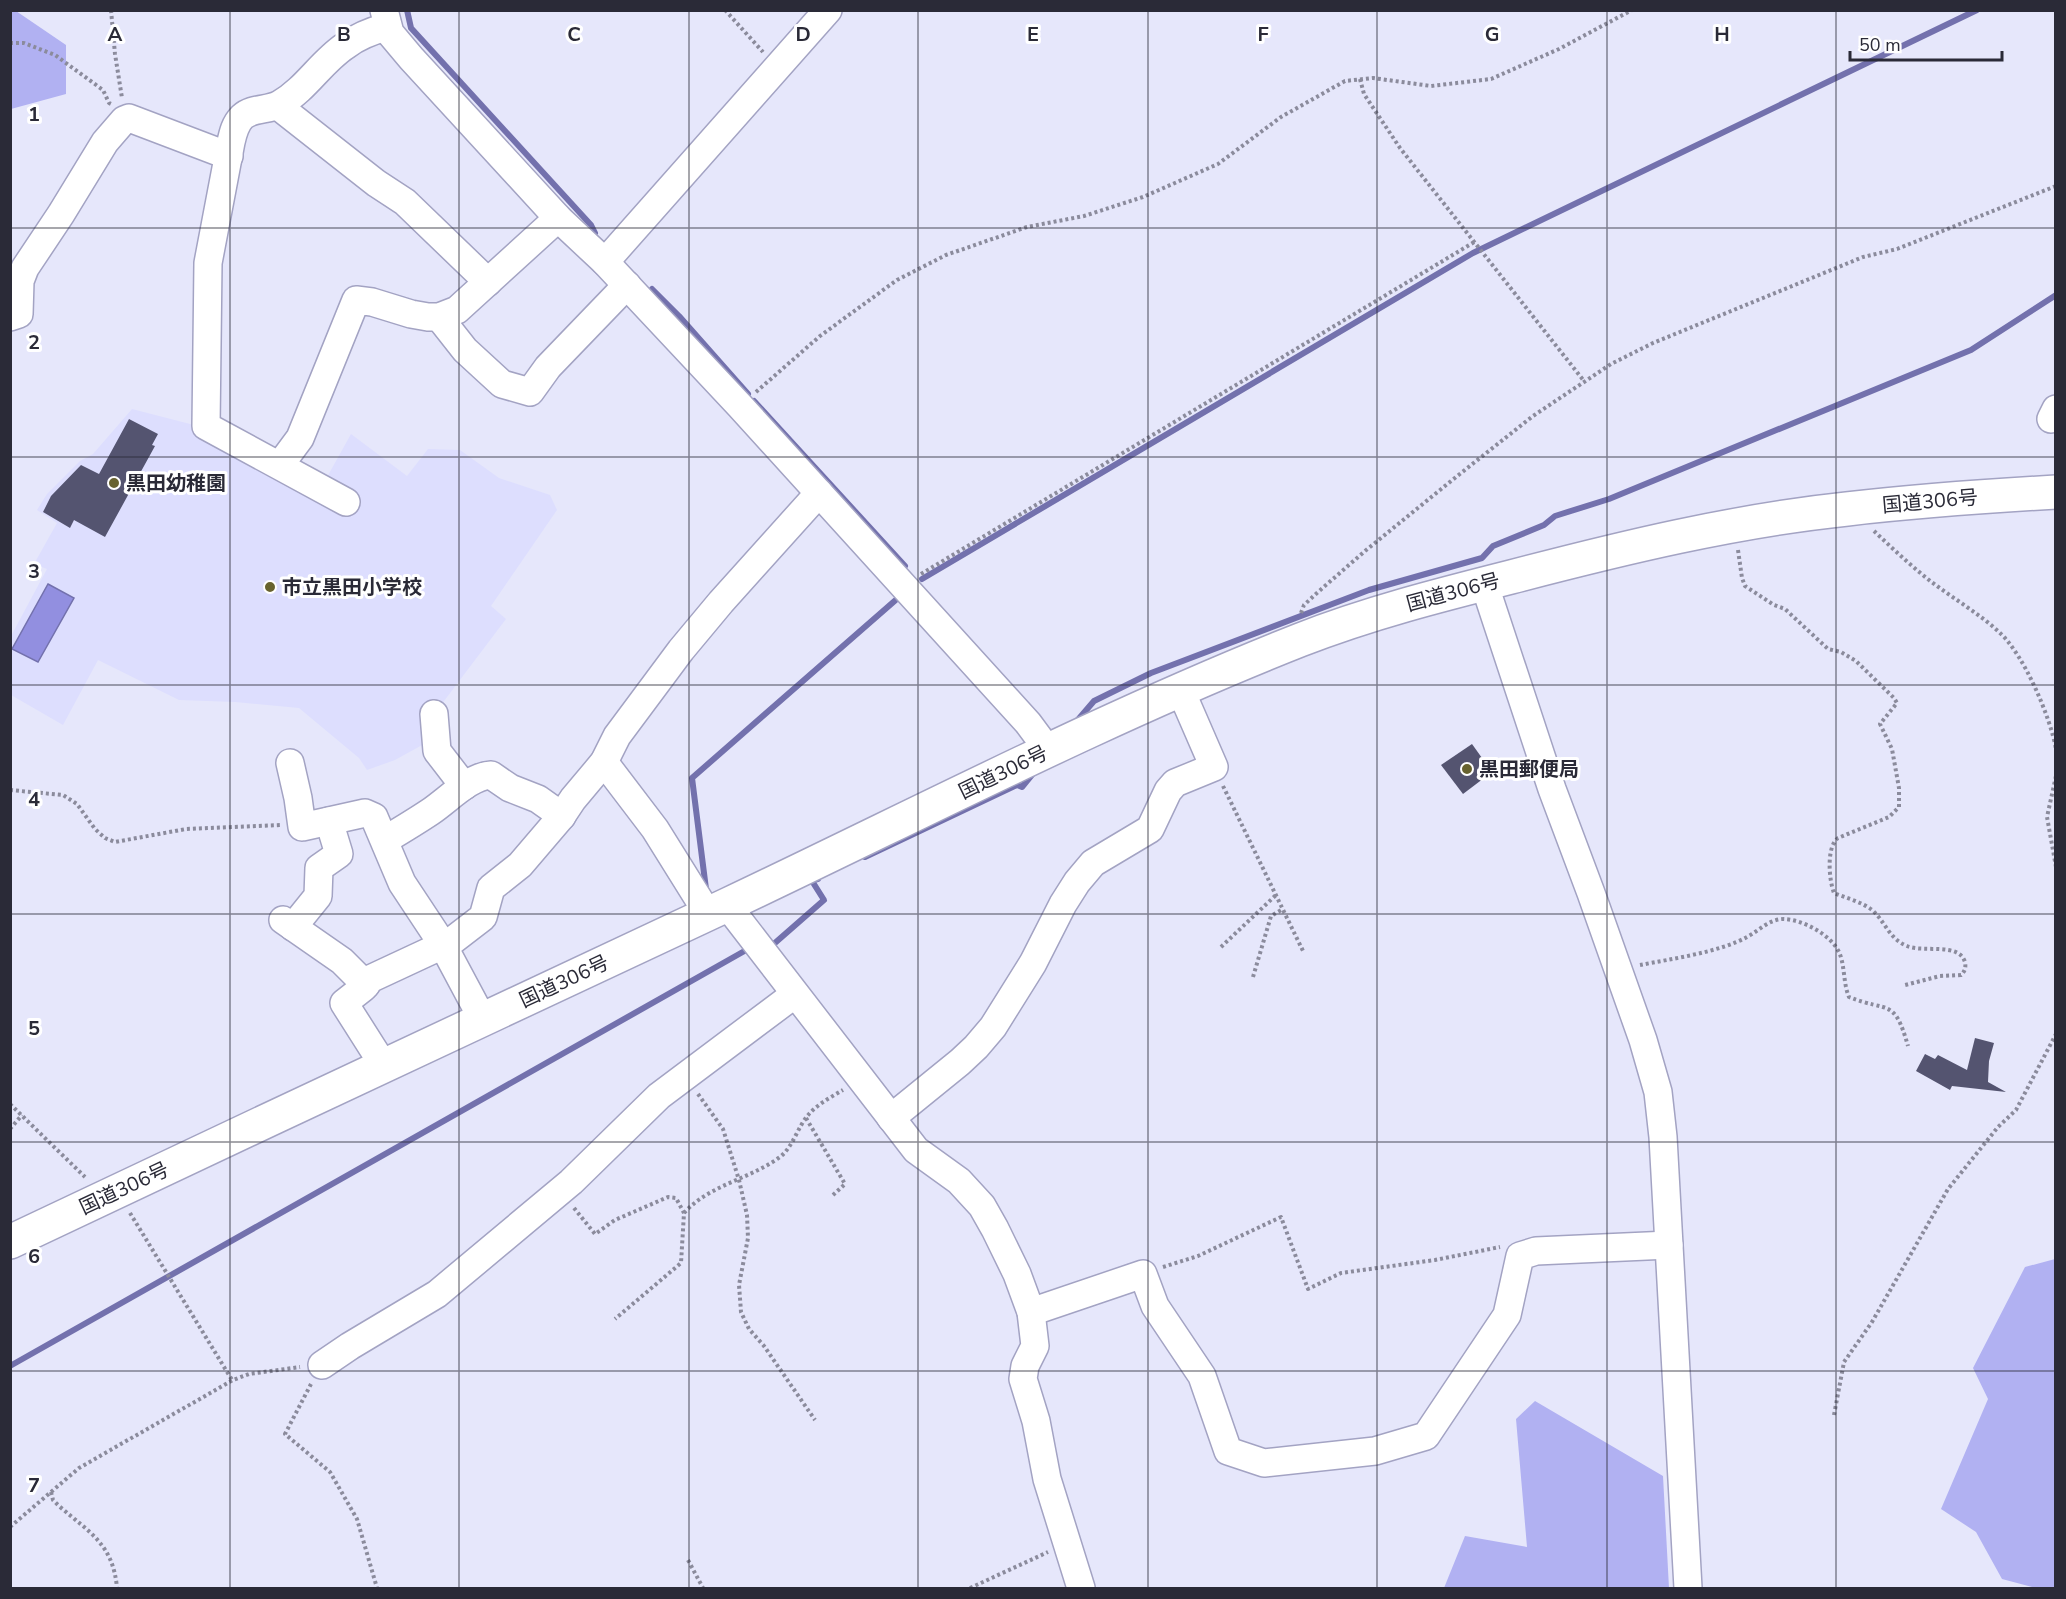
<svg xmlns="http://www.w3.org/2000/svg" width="2066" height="1599" font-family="'Nunito Sans','Noto Sans JP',sans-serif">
	<rect width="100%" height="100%" fill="#e6e7fb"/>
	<path fill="#dddefe" d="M132,409l62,16 132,54 25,-45 56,42 21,-27 32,1 39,28 51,17 7,15 -66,96 15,13 -65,86 -17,39 -29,16 -28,10 -8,-12 -60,-50 -64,-6 -56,-2 -81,-40 -35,65 -52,-30v-59l36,-67 -13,-5 23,-41 -20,-13 10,-16 33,-33 13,-7z"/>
	<g fill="#b1b1f2">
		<path d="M11,10l5,1 50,34v49l-55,15z"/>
		<path d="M2055,1259v329h-19l-34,-9 -26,-47 -35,-23 47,-110 -15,-31 52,-101z"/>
		<path d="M1535,1401l128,75 6,112h-225l21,-52 62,11 -11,-128z"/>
	</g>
	<path fill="#928fe0" stroke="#7371ad" stroke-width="1.5" d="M48,584l26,14 -36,64 -26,-13z"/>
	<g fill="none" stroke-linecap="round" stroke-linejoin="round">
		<g stroke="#7371ad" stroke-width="6">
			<path d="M407,10l4,18 180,197 4,8"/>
			<path d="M652,289l27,27 69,78"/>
			<path d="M754,401l151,165"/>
			<path d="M922,579l551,-326 504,-243"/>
			<path d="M1076,722l18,-21 57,-28 218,-83 113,-32 11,-12 51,-21 11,-9 54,-17 362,-149 85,-55"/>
			<path d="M865,857l152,-72 5,2 13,-16"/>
			<path d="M706,889l-14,-111 206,-180"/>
			<path d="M768,949l56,-49 -12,-19 6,-2"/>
			<path d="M10,1366l738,-417 -2,-3"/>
		</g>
	</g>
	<g fill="#545470">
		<path d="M129,419l29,15 -6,11 3,1 -50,91 -31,-17 -4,8 -27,-16 8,-16 30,-31 18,9z"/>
		<path d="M1472,744l20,28 -29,22 -22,-29z"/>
		<path d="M1975,1038l19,5 -5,18 -1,21 18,10 -54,-6 -2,4 -34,-19 9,-17 10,5 3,-4 29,15z"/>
	</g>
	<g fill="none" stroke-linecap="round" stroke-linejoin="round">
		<g stroke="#a3a3c3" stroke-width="30">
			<g id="minor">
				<path d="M384,10l6,23 21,25 147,160 47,44 135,144 288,317 20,27"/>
				<path d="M278,106l98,77 29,19 83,80"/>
				<path d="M605,262l223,-252"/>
				<path d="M10,317l9,-3 1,-33 5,-13 36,-54 44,-72 19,-22 5,-2 100,38"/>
				<path d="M439,317l26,33 37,34 28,8 18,-25 79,-82"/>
				<path d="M2051,419l5,-10"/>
				<path d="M280,465l20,-27 56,-138 16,2 39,12 17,3h11l18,-7 101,-92"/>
				<path d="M346,502l-140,-76 2,-163 23,-121c2,-9 4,-18 11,-25 11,-10 26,-6 38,-13 26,-15 41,-42 65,-58 13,-10 26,-15 42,-19"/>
				<path d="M1484,583l68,206 39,104 52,147 15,52 5,45 25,451"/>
				<path d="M434,714l3,37 27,35"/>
				<path d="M604,762l51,67 53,85"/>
				<path d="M290,763l8,35 4,29 63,-14 9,4 28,66 41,62"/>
				<path d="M385,840c15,-9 30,-18 45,-28 18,-12 40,-36 61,-37l19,13 28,11 24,17"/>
				<path d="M727,905l189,245 43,31 23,25 13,23 22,45 14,38 4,34 -10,20 -2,13 13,42 11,58 34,109"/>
				<path d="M283,920l59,41 24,24"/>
				<path d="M293,927l25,-31 1,-28 20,-14 -10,-33"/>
				<path d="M444,947l39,73"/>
				<path d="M384,1066l-40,-63 19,-15 7,-9 73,-34 1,2 39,-30 8,-29 29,-23 41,-48 12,-18 31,-37 13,-26 64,-86 40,-48 98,-109"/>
				<path d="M891,1118l69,-56 16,-15 17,-20 40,-64 30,-59 14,-22 16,-19 57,-34 18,-38 7,-8 39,-16 -33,-76"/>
				<path d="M1031,1312l112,-38 12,32 47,70 26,75 36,12 111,-12 51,-15 81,-121 13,-59 16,-5 133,-6"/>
				<path d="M322,1365l28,-19 87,-52 134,-112 88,-86 136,-102"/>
			</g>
		</g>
		<g stroke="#a3a3c3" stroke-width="36">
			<path id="highway" d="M10,1242c239,-114 480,-225 719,-338 190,-90 376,-187 571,-264 69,-27 140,-45 211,-63 111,-29 222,-56 336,-68 69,-8 139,-13 209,-17"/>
		</g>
		<g stroke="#8b8b9c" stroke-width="4" stroke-dasharray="3 3" stroke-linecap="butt">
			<path d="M111,10l4,44 7,44"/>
			<path d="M725,10l38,42"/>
			<path d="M10,43h14l31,12 48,35 6,13 2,1"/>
			<path d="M1360,79l4,15 36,54 184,233"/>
			<path d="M756,392l64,-56 77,-56 49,-25 81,-28 57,-11 59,-19 75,-33 63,-47 64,-36 28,-3 58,8 60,-7 68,-30 73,-39"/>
			<path d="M1874,531c18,17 36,34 55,49 23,18 50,33 71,53 24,22 50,83 56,116"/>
			<path d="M1738,550l4,28 3,8 29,19 11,4 43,40 13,3 15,9 38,37 3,5 -17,21 12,25 7,39v19l-10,10 -51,21c-12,9 -9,42 -4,55 12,5 28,9 38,17 13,11 17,29 35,36 16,7 52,-4 58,16 1,6 0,9 -4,13l-21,1 -35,9"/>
			<path d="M921,574l555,-333"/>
			<path d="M1301,613l3,-8 14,-13 47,-41 91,-74 77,-61 78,-52 42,-21 210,-86 34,-8 159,-63"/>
			<path d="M2056,776l-9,41 9,50"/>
			<path d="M1223,786l81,167"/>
			<path d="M10,790l53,5 14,9 18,25 10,9 10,4 71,-13 94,-4"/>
			<path d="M1221,947l55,-52"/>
			<path d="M1640,965c31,-6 80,-13 107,-28 13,-7 22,-18 37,-18 19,1 46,15 55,33 6,13 4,31 10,45 40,16 45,0 59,49"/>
			<path d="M1253,977l18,-61 12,-7"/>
			<path d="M698,1094l25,35 16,51 8,35 1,23 -9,47 2,27 8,17 15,17 51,74"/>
			<path d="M10,1104l75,73"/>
			<path d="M806,1118l39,66 -13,12"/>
			<path d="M10,1129l12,-14"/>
			<path d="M574,1208l21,26 20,-14 53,-23 8,1 8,15 -3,50 -66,56"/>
			<path d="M130,1213l102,167"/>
			<path d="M684,1213c25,-28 66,-34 96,-56 13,-10 18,-31 29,-43 9,-10 22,-17 34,-24"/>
			<path d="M1163,1267l35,-11 83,-39 27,72 33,-16 94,-13 65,-13"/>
			<path d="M311,1384l-26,50 45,38 27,47 20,69"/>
			<path d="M1834,1415l10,-53 28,-40 76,-133 50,-62 18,-17 40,-76"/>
			<path d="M51,1492l2,8 6,6c31,27 54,38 58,82"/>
			<path d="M10,1527l69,-59 154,-88 16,-6 51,-7"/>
			<path d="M688,1560l15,28"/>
			<path d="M970,1588l78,-36"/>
		</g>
		<use href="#minor" stroke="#fff" stroke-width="27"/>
		<use href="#highway" stroke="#fff" stroke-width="33"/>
	</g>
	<path fill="none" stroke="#2a2a37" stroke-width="1.5" stroke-opacity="0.55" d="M230,10v1578M459,10v1578M689,10v1578M918,10v1578M1148,10v1578M1377,10v1578M1607,10v1578M1836,10v1578M10,228h2046M10,457h2046M10,685h2046M10,914h2046M10,1142h2046M10,1371h2046"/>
	<g fill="#67622f" stroke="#fff" stroke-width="2">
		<circle cx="114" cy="483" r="6"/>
		<circle cx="270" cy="587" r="6"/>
		<circle cx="1467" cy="769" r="6"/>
	</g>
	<g text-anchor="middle" stroke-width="6" stroke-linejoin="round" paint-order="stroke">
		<g font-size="20" font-weight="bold" fill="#2a2a37" stroke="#fff" text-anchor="start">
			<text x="126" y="490">黒田幼稚園</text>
			<text x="282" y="594">市立黒田小学校</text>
			<text x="1479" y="776">黒田郵便局</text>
		</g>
		<g font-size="20" fill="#2a2a37" stroke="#fff">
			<text transform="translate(1930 501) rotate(-5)" y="7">国道306号</text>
			<text transform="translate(1453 592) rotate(-15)" y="7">国道306号</text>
			<text transform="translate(1003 772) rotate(-26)" y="7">国道306号</text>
			<text transform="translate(564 981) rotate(-25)" y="7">国道306号</text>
			<text transform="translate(124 1188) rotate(-25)" y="7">国道306号</text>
		</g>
	</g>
	<g font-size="20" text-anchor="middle" font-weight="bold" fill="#2a2a37" stroke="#fff" stroke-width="6" stroke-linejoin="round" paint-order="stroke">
		<text x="115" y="41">A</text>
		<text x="344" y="41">B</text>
		<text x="574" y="41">C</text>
		<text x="803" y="41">D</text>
		<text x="1033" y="41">E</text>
		<text x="1263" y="41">F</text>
		<text x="1492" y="41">G</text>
		<text x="1722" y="41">H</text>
		<text x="34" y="121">1</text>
		<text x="34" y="349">2</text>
		<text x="34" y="578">3</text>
		<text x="34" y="806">4</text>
		<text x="34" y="1035">5</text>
		<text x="34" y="1263">6</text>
		<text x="34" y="1492">7</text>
	</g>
	<rect width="2066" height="1599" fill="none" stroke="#2a2a37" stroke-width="24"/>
	<path d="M1850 51v9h152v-9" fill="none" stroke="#2a2a37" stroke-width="3"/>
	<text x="1859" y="51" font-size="18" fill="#2a2a37" stroke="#ffffff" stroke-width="4.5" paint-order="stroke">50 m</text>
</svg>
